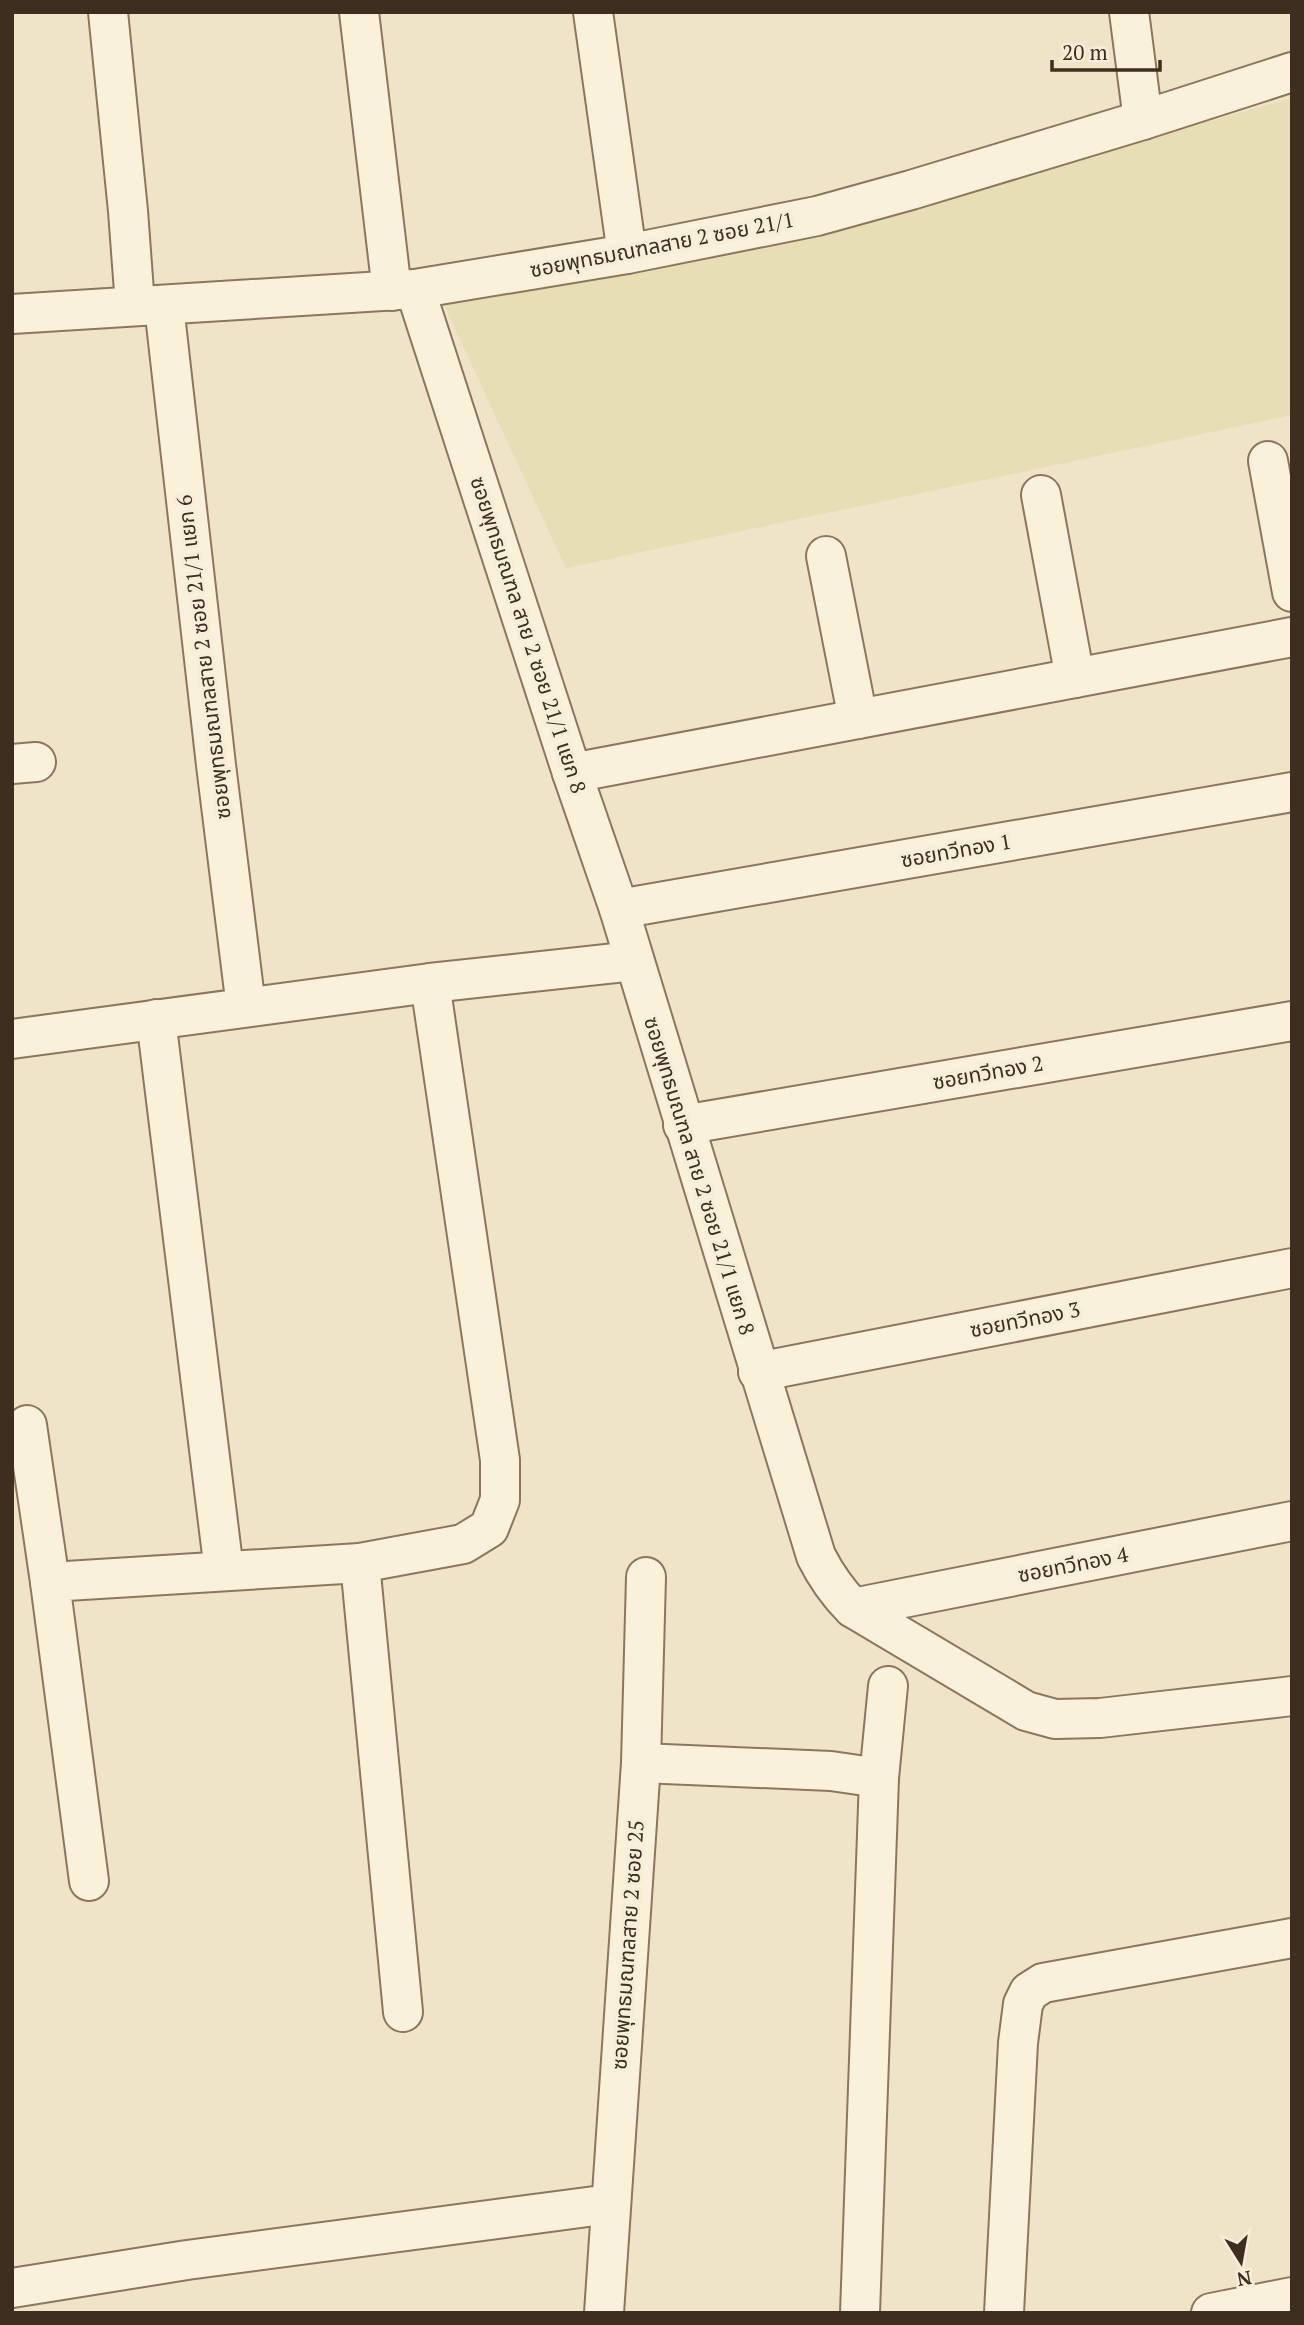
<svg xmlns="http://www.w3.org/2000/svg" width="1304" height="2325" font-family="'PT Serif','Noto Sans Thai',serif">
	<rect width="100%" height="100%" fill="#f0e4c8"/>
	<path fill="#e6deb5" d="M1292,98v317l-726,153 -122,-263 454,-97z"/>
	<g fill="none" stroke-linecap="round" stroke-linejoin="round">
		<g stroke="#8d765c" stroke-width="42">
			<g id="minor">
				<path d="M108,12l20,199 7,94"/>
				<path d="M359,12l33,279"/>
				<path d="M593,12l34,242"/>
				<path d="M1129,12l14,108"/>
				<path d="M415,289l157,484 47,136 197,647c10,20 21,36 37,52l173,103 29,8 45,-1 192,-22"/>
				<path d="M164,306l52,459 30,242"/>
				<path d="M12,314l403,-25 212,-35 190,-38 94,-26 232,-70 149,-48"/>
				<path d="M1268,461l24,131"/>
				<path d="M1041,495l34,183"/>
				<path d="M826,556l32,163"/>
				<path d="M12,764l24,-2"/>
				<path d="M572,773l720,-136"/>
				<path d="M619,909l673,-117"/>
				<path d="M156,1019l68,552"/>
				<path d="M12,1039l418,-56 204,-22"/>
				<path d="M683,1125l609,-104"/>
				<path d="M758,1372l534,-104"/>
				<path d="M27,1425l23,157"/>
				<path d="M360,1563l43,449"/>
				<path d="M853,1608l439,-87"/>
				<path d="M641,1763l190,8 48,7 -19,535"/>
				<path d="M879,1778l9,-92"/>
				<path d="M89,1881l-39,-299 310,-19 103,-19 26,-16 11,-28v-40l-70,-477"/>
				<path d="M12,2288l175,-28 423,-56"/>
				<path d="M604,2313l37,-550 5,-186"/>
				<path d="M1004,2313l14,-270 5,-39 6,-12 14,-9 249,-45"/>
				<path d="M1211,2313l81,-16"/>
			</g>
		</g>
		<use href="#minor" stroke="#faf1dc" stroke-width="38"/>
	</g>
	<g text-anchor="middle" stroke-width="7" stroke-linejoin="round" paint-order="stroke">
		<g font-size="21" fill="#3d2e20" stroke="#f7eed8">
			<text transform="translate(662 245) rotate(-11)" y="7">ซอยพุทธมณฑลสาย 2 ซอย 21/1</text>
			<text transform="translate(528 635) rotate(72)" y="7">ซอยพุทธมณฑล สาย 2 ซอย 21/1 แยก 8</text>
			<text transform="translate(204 657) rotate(-97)" y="7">ซอยพุทธมณฑลสาย 2 ซอย 21/1 แยก 6</text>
			<text transform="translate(956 851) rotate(-10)" y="7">ซอยทวีทอง 1</text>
			<text transform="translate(988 1073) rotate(-10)" y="7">ซอยทวีทอง 2</text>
			<text transform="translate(699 1176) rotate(73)" y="7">ซอยพุทธมณฑล สาย 2 ซอย 21/1 แยก 8</text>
			<text transform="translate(1025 1320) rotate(-11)" y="7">ซอยทวีทอง 3</text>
			<text transform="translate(1073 1565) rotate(-11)" y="7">ซอยทวีทอง 4</text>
			<text transform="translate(628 1945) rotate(-86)" y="7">ซอยพุทธมณฑลสาย 2 ซอย 25</text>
		</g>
	</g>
	<rect width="1304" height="2325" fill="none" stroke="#3d2e20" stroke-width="28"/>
	<g transform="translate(1241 2262) rotate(169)" stroke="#f7eed8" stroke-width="5" paint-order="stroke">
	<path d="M0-5L12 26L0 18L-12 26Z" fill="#3d2e20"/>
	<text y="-10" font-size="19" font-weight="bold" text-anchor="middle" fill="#3d2e20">N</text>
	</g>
	<path d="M1052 60v10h108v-10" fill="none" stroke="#3d2e20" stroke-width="3.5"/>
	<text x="1062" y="60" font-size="21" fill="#3d2e20" stroke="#f7eed8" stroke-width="5" paint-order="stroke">20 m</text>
</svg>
